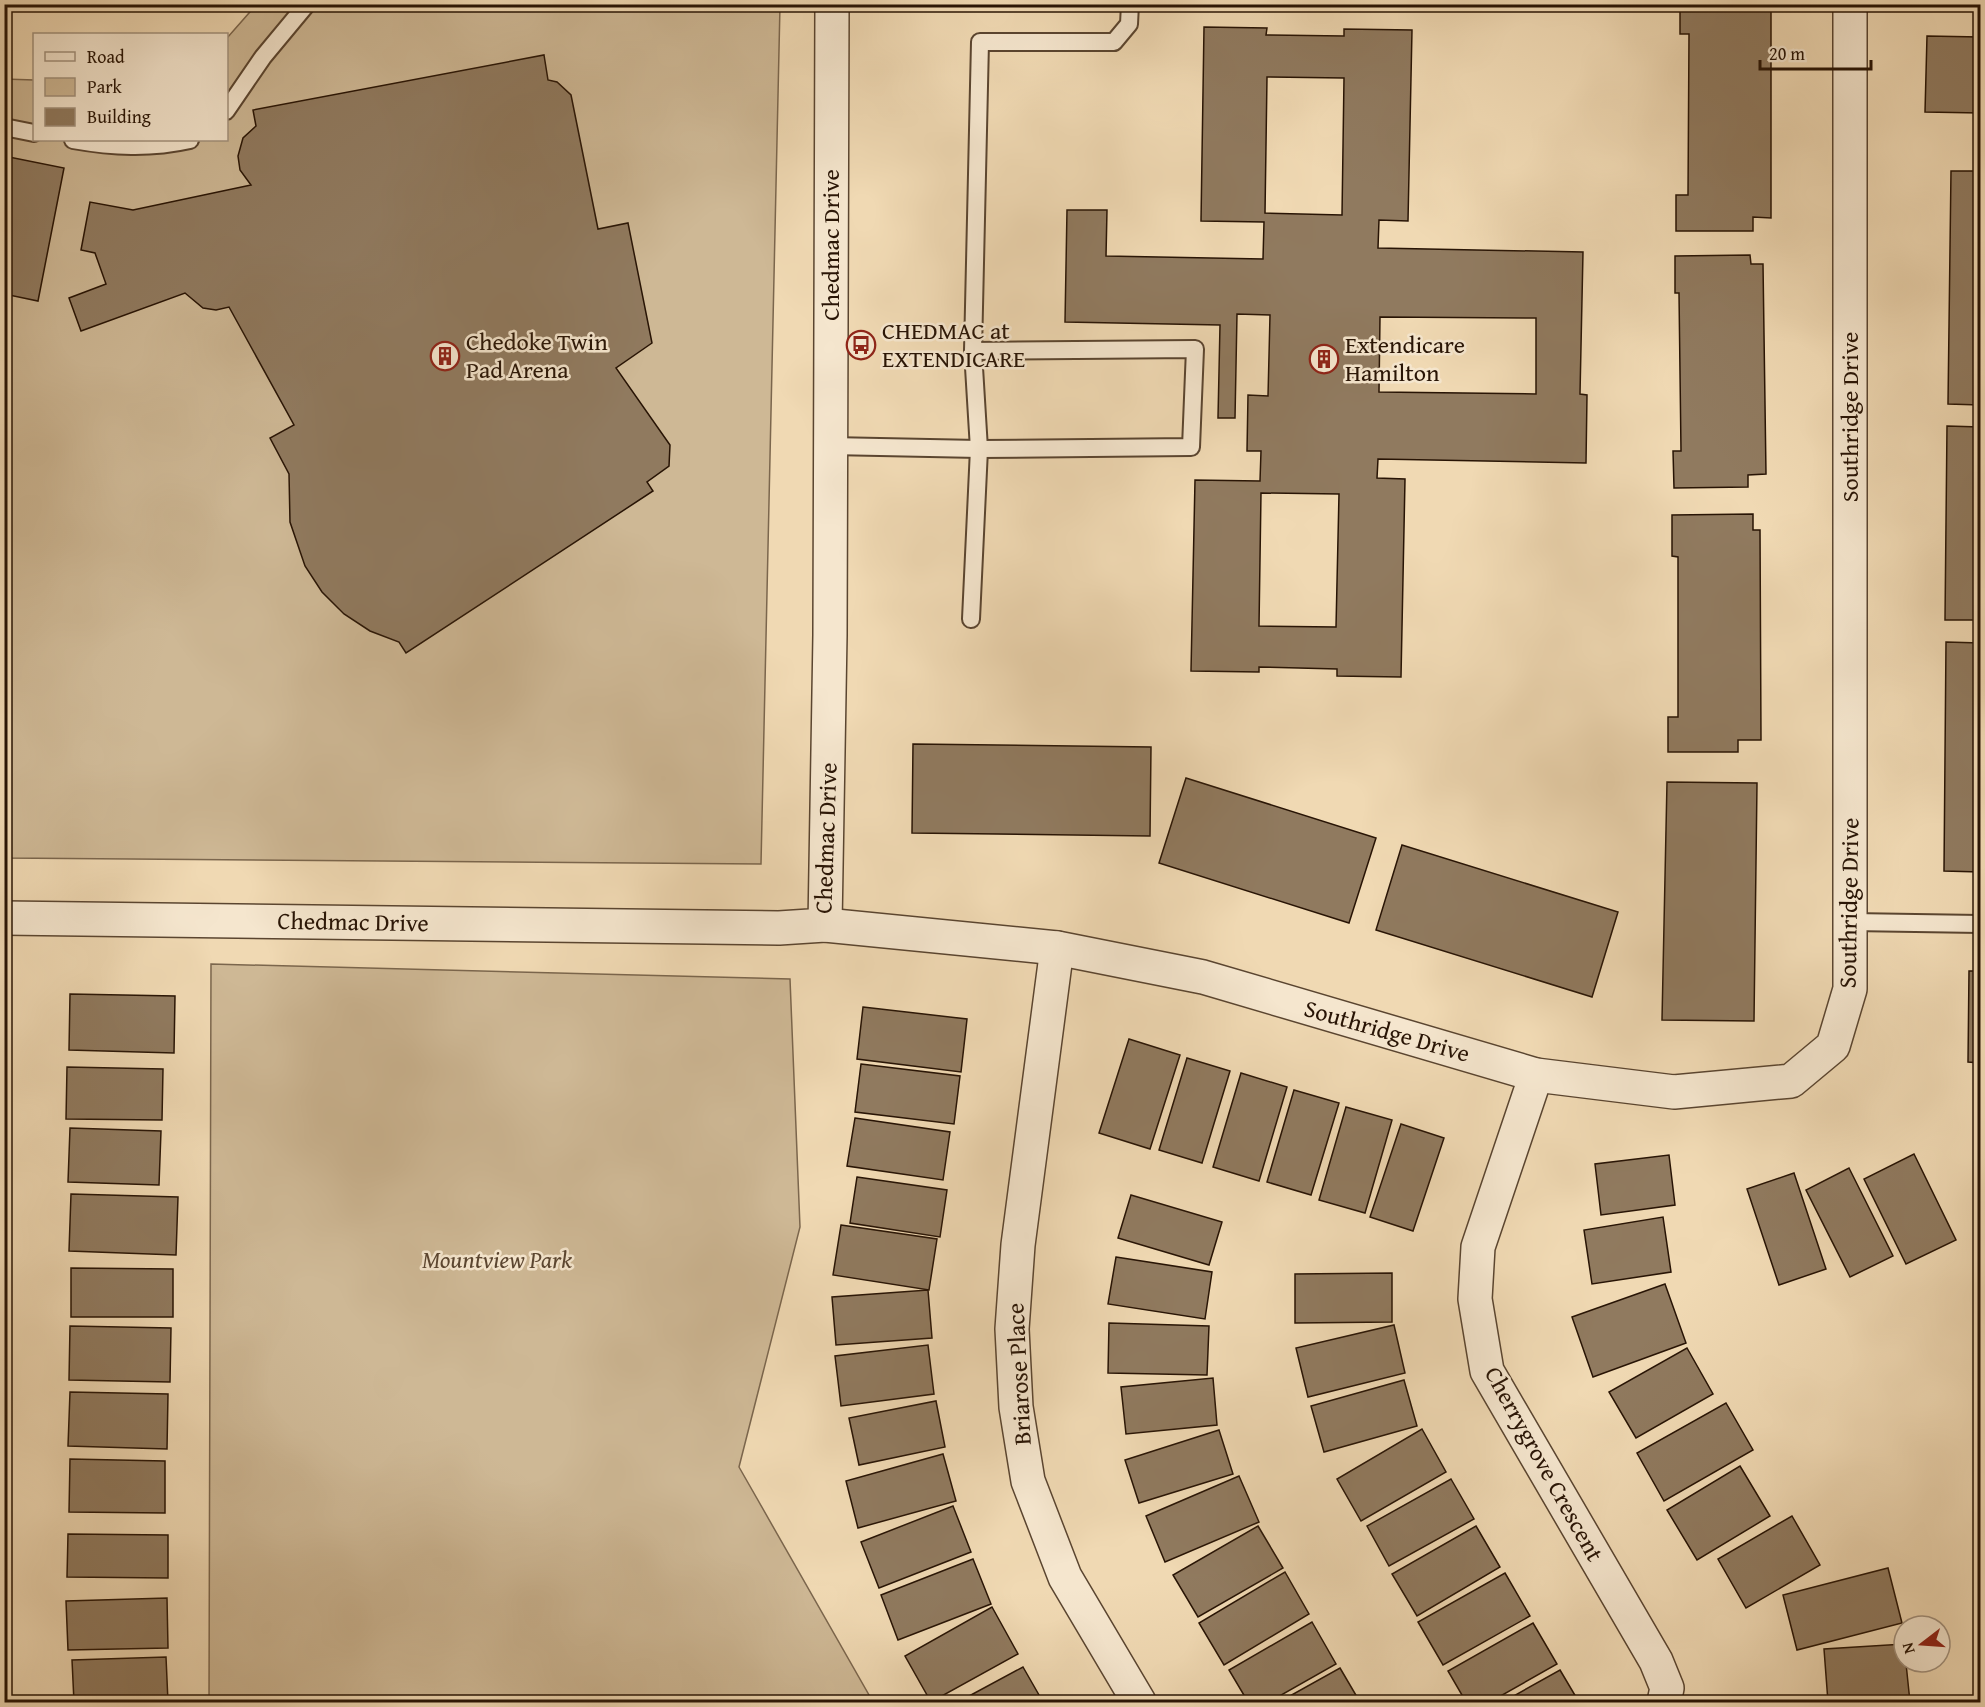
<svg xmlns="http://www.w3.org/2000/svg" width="1985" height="1707" font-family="'Gentium Book Plus',serif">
	<rect width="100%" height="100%" fill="#f0d9b3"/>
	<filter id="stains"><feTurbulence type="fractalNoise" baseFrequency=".00333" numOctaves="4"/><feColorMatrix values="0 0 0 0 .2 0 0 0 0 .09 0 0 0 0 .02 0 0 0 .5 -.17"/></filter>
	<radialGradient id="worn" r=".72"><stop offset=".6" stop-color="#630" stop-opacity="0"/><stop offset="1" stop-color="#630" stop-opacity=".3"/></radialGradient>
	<g fill="#ceb895" stroke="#7b664d" stroke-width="1.5">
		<path d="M256,5h524l-19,859 -756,-6 -1,-779 30,1v60h192l1,-102z"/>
		<path d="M211,964l579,15 10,248 -61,240 134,235h-664z"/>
	</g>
	<g fill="#907a5f" stroke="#281405" stroke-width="1.5" fill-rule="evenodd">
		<path d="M1680,4h81v6h10v208l-18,-1v14h-77v-36h12l1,-161h-9z"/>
		<path d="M1204,27l63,1 -1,7 78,1v-7l68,1 -4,191 -29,-1 -1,28 205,4 -3,142 7,1 -1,68 -208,-4 -1,19 28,1 -4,198 -64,-1v-7l-78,-2v5l-68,-1 4,-191 65,1 1,-30h-14l1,-56 20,1 2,-81 -33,-1 -2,104h-17l2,-93 -155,-3 2,-112h40l-1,46 157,3 1,-37 -63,-1zM1267,77l77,1 -2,137 -77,-2zM1380,317l156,1v76l-157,-2zM1261,493l78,1 -3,133 -77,-1z"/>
		<path d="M1927,36l53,1v76l-55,-1z"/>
		<path d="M544,55l4,25 9,2 14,13 27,134 30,-6 24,120 -36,25 54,77 -1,21 -22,16 6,9 -247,162 -7,-11 -29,-11 -26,-17 -22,-22 -17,-26 -15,-44 -1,-48 -19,-36 24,-13 -65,-118 -13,3 -13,-2 -18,-15 -104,38 -12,-33 37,-14 -11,-31 -14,-3 9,-48 43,8 118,-25 -11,-15 -2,-14 5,-18 13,-12 -3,-16z"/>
		<path d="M4,156l60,12 -26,133 -34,-7z"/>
		<path d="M1951,171h29v234l-32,-1z"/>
		<path d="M1750,255l1,9h12l3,210 -18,1v12l-74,1 -1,-37h8l-2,-158h-4v-37z"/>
		<path d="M1947,426l33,1v193h-35z"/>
		<path d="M1753,514v16h7l1,210h-23v12h-70v-35h10v-160l-6,-1v-41z"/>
		<path d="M1946,642l34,1v229l-36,-1z"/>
		<path d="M913,744l238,3 -1,89 -238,-3z"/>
		<path d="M1186,778l190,60 -27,85 -190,-60z"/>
		<path d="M1667,782l90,1 -3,238 -92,-1z"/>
		<path d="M1402,845l216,67 -26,85 -216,-67z"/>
		<path d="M1969,971h11v92l-12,-1z"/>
		<path d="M70,994l105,2 -1,57 -105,-3z"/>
		<path d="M863,1007l104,12 -6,53 -104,-13z"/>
		<path d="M1129,1039l51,16 -30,94 -51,-16z"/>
		<path d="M1187,1058l43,13 -28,92 -43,-13z"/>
		<path d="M861,1064l99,12 -6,48 -99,-12z"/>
		<path d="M67,1067l96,2 -1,51 -96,-1z"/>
		<path d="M1241,1073l46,14 -28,94 -46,-14z"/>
		<path d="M1294,1090l45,13 -28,92 -44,-13z"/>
		<path d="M1346,1107l46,13 -27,93 -46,-13z"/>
		<path d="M855,1118l95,14 -7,48 -96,-14z"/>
		<path d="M1401,1124l43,14 -31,93 -43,-14z"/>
		<path d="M70,1128l91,3 -2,54 -91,-3z"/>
		<path d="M1914,1154l42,86 -50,24 -42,-85z"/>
		<path d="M1669,1155l6,50 -74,10 -6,-51z"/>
		<path d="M1849,1168l44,88 -43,21 -44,-87z"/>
		<path d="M1794,1173l32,96 -47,16 -32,-96z"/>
		<path d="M857,1177l90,13 -7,47 -90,-14z"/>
		<path d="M71,1194l107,3 -2,58 -107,-4z"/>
		<path d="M1131,1195l91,27 -13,43 -91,-27z"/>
		<path d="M1663,1217l8,55 -79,12 -8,-54z"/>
		<path d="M841,1225l96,14 -8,51 -96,-15z"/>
		<path d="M1116,1257l96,15 -7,47 -97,-15z"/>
		<path d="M71,1268l102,1v48h-102z"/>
		<path d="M1392,1273v49l-97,1v-49z"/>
		<path d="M1665,1284l21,59 -93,34 -21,-60z"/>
		<path d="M928,1290l4,48 -96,7 -4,-48z"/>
		<path d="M1109,1323l100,3 -2,49 -99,-2z"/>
		<path d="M1394,1325l11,48 -97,24 -12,-49z"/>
		<path d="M70,1326l101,2 -1,54 -101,-2z"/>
		<path d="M928,1345l6,49 -93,12 -6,-50z"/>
		<path d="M1687,1348l26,46 -77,44 -27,-46z"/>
		<path d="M1213,1378l4,47 -91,9 -5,-47z"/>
		<path d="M1404,1380l13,46 -93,26 -13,-46z"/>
		<path d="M70,1392l98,2 -1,55 -99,-3z"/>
		<path d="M936,1401l9,46 -86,18 -10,-47z"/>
		<path d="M1726,1403l27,47 -89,51 -27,-48z"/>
		<path d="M1422,1429l24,43 -85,49 -24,-42z"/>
		<path d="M1219,1430l14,44 -94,29 -14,-43z"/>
		<path d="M943,1454l13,47 -98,27 -12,-47z"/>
		<path d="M70,1459l95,2v52l-96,-1z"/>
		<path d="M1740,1466l30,50 -73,44 -30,-50z"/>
		<path d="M1239,1476l20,46 -94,40 -19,-46z"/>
		<path d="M1451,1479l23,40 -85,47 -22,-40z"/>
		<path d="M953,1506l18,46 -92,36 -18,-46z"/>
		<path d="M1792,1516l28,49 -74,43 -28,-49z"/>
		<path d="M1258,1526l25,42 -85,49 -25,-42z"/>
		<path d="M1476,1526l24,41 -83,49 -25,-42z"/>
		<path d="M68,1534l100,1v43l-101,-1z"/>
		<path d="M973,1559l18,45 -93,36 -17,-45z"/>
		<path d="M1888,1568l14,55 -105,27 -14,-55z"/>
		<path d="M1285,1572l24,42 -85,51 -25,-42z"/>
		<path d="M1505,1573l25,43 -87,49 -25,-43z"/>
		<path d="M167,1598l1,50 -100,2 -2,-49z"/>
		<path d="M992,1607l26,47 -87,48 -26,-46z"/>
		<path d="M1312,1622l24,42 -67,38h-21l-19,-32z"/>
		<path d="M1533,1623l24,41 -67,38h-24l-18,-31z"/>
		<path d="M1904,1644l6,58h-82l-4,-53z"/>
		<path d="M166,1657l2,45h-94l-2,-42z"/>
		<path d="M1023,1667l20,35h-85z"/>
		<path d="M1340,1668l20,34h-81z"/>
		<path d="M1560,1670l19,32h-76z"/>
	</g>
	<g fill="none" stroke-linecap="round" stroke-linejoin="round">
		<g stroke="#5a4530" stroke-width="20">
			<g id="service">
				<path d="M226,111l37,-54 44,-53"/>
				<path d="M4,127l30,6"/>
				<path d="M73,140c40,7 77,9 117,0"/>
				<path d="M830,446l149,3 212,-2 4,-98 -222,2"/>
				<path d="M971,619l8,-170 -6,-98 7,-309h134l15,-18 1,-20"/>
				<path d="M1851,922l129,2"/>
			</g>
		</g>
		<g stroke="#5a4530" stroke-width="36">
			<g id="minor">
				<path d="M4,918l775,10 46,-3 5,-290 2,-631"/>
				<path d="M825,925l232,23 146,29 333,98 138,17 117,-11 42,-35 17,-57v-985"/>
				<path d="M1057,948l-39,297 -6,84 4,78 12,74 37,96 74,125"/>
				<path d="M1536,1075l-58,172 -3,52 12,72 169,290 11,27 -3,14"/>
			</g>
		</g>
		<use href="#service" stroke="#f5e6ce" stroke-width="16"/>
		<use href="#minor" stroke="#f5e6ce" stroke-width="33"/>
	</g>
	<defs>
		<g id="bus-ring" transform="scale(1.5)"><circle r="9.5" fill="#f5e6ce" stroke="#8f2418" stroke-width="1.5"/><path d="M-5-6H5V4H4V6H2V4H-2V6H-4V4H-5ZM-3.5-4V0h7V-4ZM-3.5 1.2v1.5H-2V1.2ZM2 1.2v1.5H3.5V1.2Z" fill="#8f2418"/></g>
		<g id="building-ring" transform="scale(1.5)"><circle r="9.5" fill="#f5e6ce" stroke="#8f2418" stroke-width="1.5"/><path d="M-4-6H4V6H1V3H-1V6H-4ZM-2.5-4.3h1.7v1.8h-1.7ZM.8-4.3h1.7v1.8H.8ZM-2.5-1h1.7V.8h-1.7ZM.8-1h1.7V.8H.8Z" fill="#8f2418"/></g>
	</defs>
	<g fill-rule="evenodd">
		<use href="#bus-ring" x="861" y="345"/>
		<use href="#building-ring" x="445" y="356"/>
		<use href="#building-ring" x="1324" y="359"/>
	</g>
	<g text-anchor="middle" stroke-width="5" stroke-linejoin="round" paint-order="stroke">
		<g font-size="24" fill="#281405" stroke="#f5e6ce">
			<text transform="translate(831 245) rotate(-90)" y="8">Chedmac Drive</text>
			<text transform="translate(1850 417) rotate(-90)" y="8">Southridge Drive</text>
			<text transform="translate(826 838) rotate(-88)" y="8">Chedmac Drive</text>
			<text transform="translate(1849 903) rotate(-89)" y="8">Southridge Drive</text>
			<text transform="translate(353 922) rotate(1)" y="8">Chedmac Drive</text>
			<text transform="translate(1387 1031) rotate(16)" y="8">Southridge Drive</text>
			<text transform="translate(1019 1374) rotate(-93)" y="8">Briarose Place</text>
			<text transform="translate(1544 1464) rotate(61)" y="8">Cherrygrove Crescent</text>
		</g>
		<g font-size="24" fill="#281405" stroke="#f5e6ce" text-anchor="start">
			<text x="882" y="339">CHEDMAC at<tspan x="882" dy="28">EXTENDICARE</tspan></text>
			<text x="466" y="350">Chedoke Twin<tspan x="466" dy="28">Pad Arena</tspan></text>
			<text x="1345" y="353">Extendicare<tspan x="1345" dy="28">Hamilton</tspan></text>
		</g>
		<g font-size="24" font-style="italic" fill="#5a4530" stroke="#f5e6ce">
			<text x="497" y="1268">Mountview Park</text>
		</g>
	</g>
	<rect width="1985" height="1707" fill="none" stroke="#f0d9b3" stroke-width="24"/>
	<rect x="6" y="6" width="1973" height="1695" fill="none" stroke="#281405" stroke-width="3"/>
	<rect x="12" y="12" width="1961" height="1683" fill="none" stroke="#281405" stroke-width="1.5"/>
	<rect x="33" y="33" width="195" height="108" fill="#f5e6ce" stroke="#a3927e" stroke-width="1.5"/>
	<rect x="45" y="52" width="30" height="9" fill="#f5e6ce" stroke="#a3927e" stroke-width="1.5"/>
	<text x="87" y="63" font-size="18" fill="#281405">Road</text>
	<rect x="45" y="78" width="30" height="18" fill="#ceb895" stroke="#a3927e" stroke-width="1.5"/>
	<text x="87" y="93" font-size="18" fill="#281405">Park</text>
	<rect x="45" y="108" width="30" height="18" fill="#907a5f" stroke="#a3927e" stroke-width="1.5"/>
	<text x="87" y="123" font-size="18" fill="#281405">Building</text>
	<g transform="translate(1922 1644) rotate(253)"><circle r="28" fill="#f5e6ce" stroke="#a3927e" stroke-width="1.5"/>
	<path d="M0-4.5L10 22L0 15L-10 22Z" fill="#8f2418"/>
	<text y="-9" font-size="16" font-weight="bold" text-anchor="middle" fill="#281405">N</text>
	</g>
	<path d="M1760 60v9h111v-9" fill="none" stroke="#281405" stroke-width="3"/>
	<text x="1769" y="60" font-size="18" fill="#281405" stroke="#f5e6ce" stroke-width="4.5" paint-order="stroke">20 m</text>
	<rect width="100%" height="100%" filter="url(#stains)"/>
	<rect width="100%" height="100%" fill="url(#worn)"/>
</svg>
